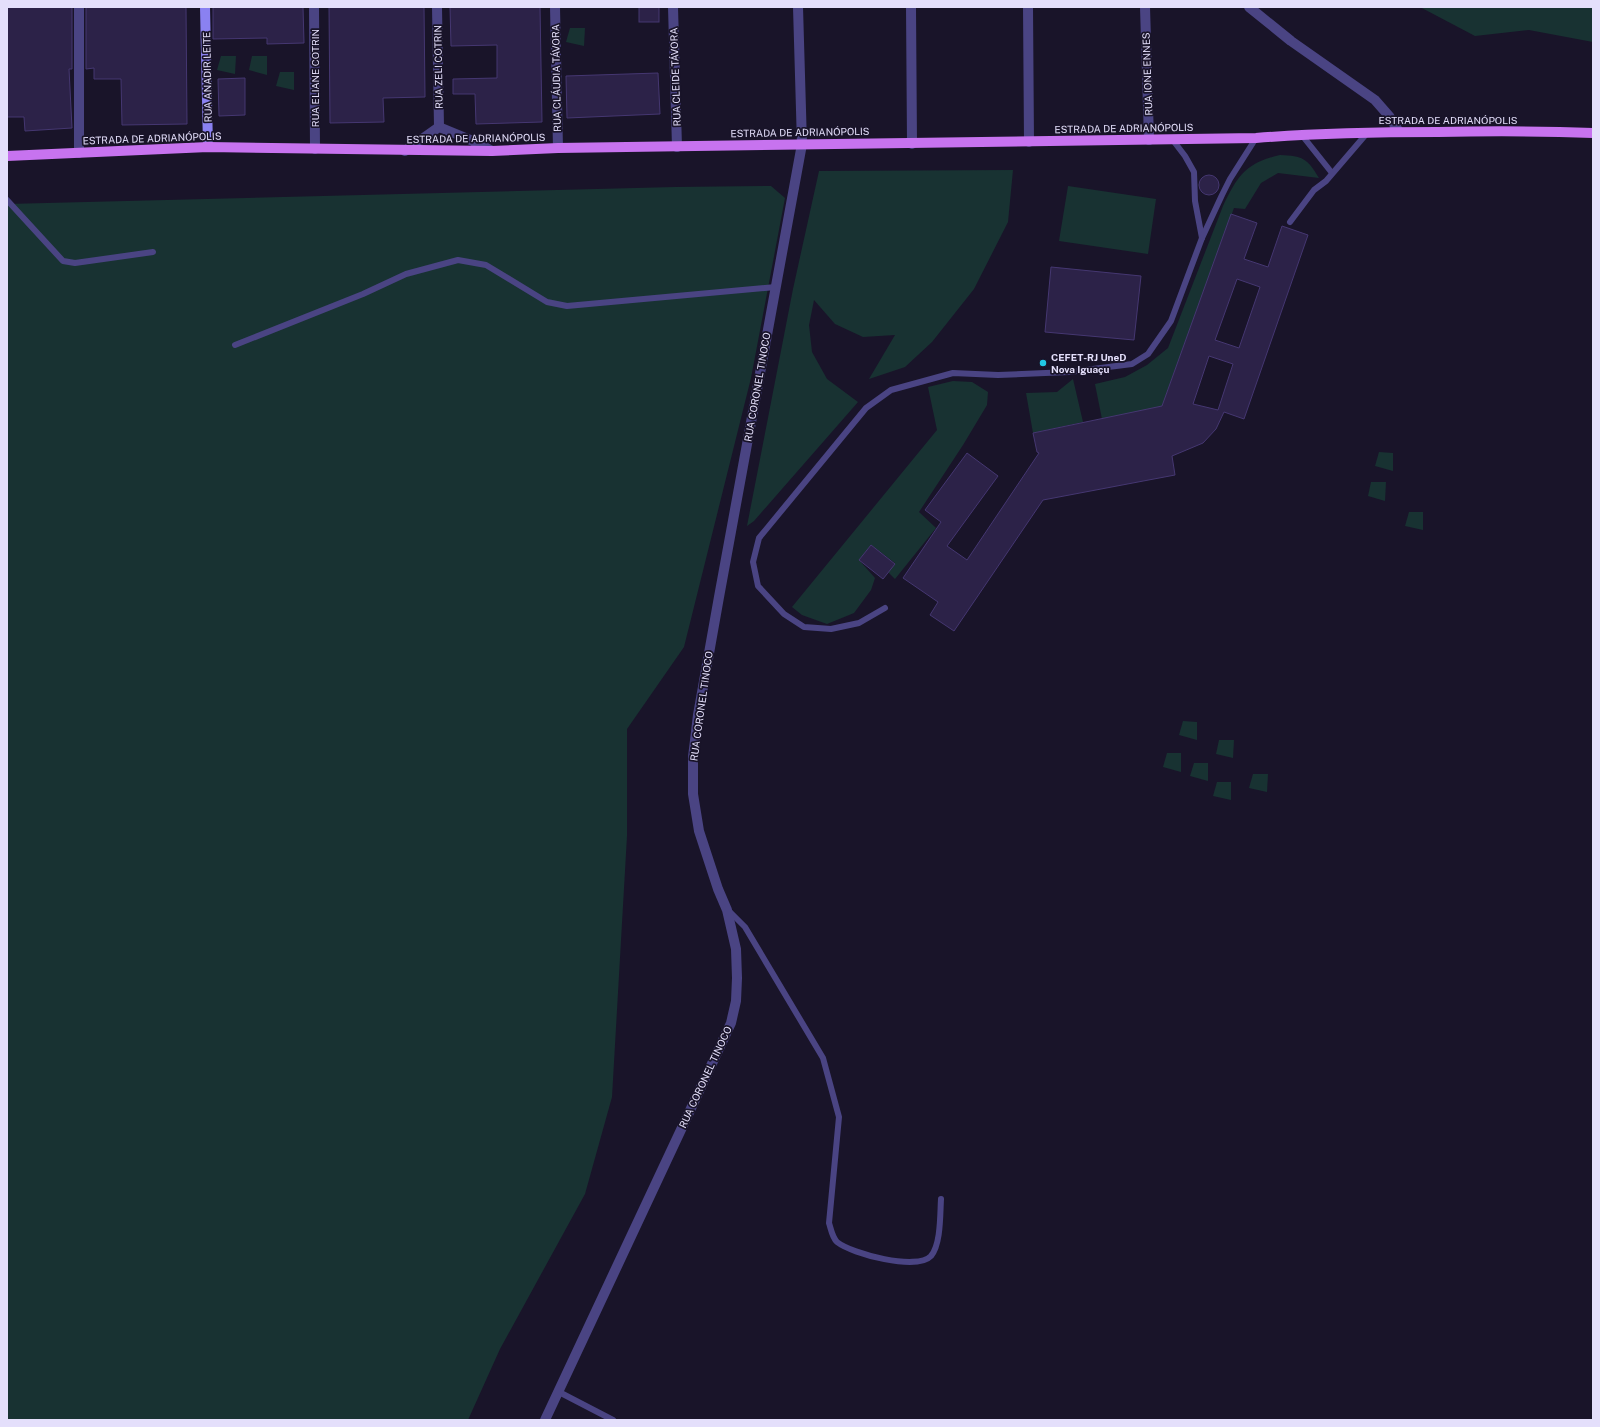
<svg xmlns="http://www.w3.org/2000/svg" width="1600" height="1427" font-family="'Public Sans',sans-serif">
	<rect width="100%" height="100%" fill="#191429"/>
	<g fill="#183232">
		<path d="M1420,7h173v35l-64,-12 -54,6z"/>
		<path d="M570,28h15l-1,18 -18,-4z"/>
		<path d="M221,56h15l-1,18 -18,-4z"/>
		<path d="M252,56h15v19l-18,-5z"/>
		<path d="M280,72h14v18l-18,-4z"/>
		<path d="M1280,155c23,1 27,3 39,23l-41,-5 -17,10 -16,26 -11,-1 -68,187 -1,11 -63,13 -7,-35 30,-7 22,-12 21,-17 55,-142c15,-31 23,-43 57,-51z"/>
		<path d="M1013,170l-5,52 -34,67 -42,53 -27,25 -36,12 26,-44 -32,2 -28,-13 -21,-24 -5,25 3,27 15,27 31,23 -104,119 -7,5 46,-237 26,-118z"/>
		<path d="M771,186l14,12 -34,180 -67,269 -57,82v107l-15,261 -27,97 -85,155 -32,71h-461v-1216l668,-17z"/>
		<path d="M1068,186l88,13 -8,55 -89,-13z"/>
		<path d="M1073,379l10,43 -50,11 -7,-40 31,-1z"/>
		<path d="M953,381l19,1 16,10 -1,13 -24,40 -44,67 17,16 -41,51 -7,-7 7,-9 -24,-18 -12,15 16,18 -4,12 -17,23 -27,11 -25,-9 -10,-8 145,-177 -9,-43z"/>
		<path d="M1379,452l14,1v18l-18,-5z"/>
		<path d="M1371,482h15l-1,19 -17,-5z"/>
		<path d="M1409,512h14v18l-18,-4z"/>
		<path d="M1183,721l14,1v18l-18,-5z"/>
		<path d="M1219,740h15l-1,18 -17,-4z"/>
		<path d="M1167,753h14v19l-18,-5z"/>
		<path d="M1194,763h14v18l-18,-5z"/>
		<path d="M1253,774h15l-1,18 -18,-4z"/>
		<path d="M1217,782h14v18l-18,-4z"/>
	</g>
	<g fill="#2c2248" stroke="#453771" fill-rule="evenodd">
		<path d="M7,7h65v62h-3l3,59 -47,3 -1,-14h-17z"/>
		<path d="M86,7h100l1,117 -65,1 -1,-46h-27v-11l-8,1z"/>
		<path d="M213,7h90l1,36 -37,1v-6l-54,1z"/>
		<path d="M329,7h95l1,90 -42,1 1,24 -54,1z"/>
		<path d="M450,7h90l2,115 -66,2 -1,-30h-22v-15l44,-1v-33l-46,1z"/>
		<rect x="639" y="7" width="20" height="15"/>
		<path d="M658,73l2,41 -93,4 -1,-42z"/>
		<path d="M245,78v37l-26,1 -1,-37z"/>
		<circle cx="1209" cy="185" r="10"/>
		<path d="M1231,214l26,9 -13,36 24,8 14,-41 26,9 -64,184 -20,-7 -8,17 -13,14 -31,13 3,19 -132,25 -89,131 -24,-16 8,-13 -35,-24 38,-56 -16,-12 42,-57 31,23 -51,70 20,14 72,-107 -2,-1 -4,-19 129,-27zM1237,279l23,8 -21,61 -24,-8zM1209,356l24,8 -15,46 -25,-6z"/>
		<path d="M1051,267l90,9 -7,64 -89,-8z"/>
		<path d="M871,545l24,19 -12,15 -24,-19z"/>
	</g>
	<g fill="none" stroke-linecap="round" stroke-linejoin="round">
		<g stroke="#4a4483" stroke-width="6">
			<path d="M1301,134l31,39"/>
			<path d="M1172,139l13,17 9,16 1,29 7,37"/>
			<path d="M7,200l56,61 12,2 78,-11"/>
			<path d="M1290,222l24,-32 12,-9 42,-49"/>
			<path d="M235,345l128,-51 43,-20 52,-14 28,5 61,37 20,4 209,-19"/>
			<path d="M885,608l-26,15 -28,6 -27,-2 -20,-13 -26,-28 -5,-24 6,-24 107,-130 25,-18 62,-17 45,2 71,-3 63,-8 16,-10 23,-33 31,-83 20,-43 8,-16 26,-41"/>
			<path d="M728,910l17,17 78,131 16,59 -10,106c2,6 3,14 8,19 15,12 80,29 94,14 10,-12 9,-41 10,-57"/>
			<path d="M559,1392l54,28"/>
		</g>
		<g stroke="#4a4483" stroke-width="10">
			<path d="M314,7l1,142"/>
			<path d="M437,7l2,120"/>
			<path d="M555,7l3,141"/>
			<path d="M673,7l4,140"/>
			<path d="M911,7l1,137"/>
			<path d="M1028,7l1,135"/>
			<path d="M1145,7l4,133"/>
			<path d="M1249,7l42,34 84,59 14,16 10,16"/>
			<path d="M405,151l34,-24 34,14 19,10"/>
			<path d="M79,153v-146"/>
			<path d="M545,1420l186,-397 5,-22 1,-23 -1,-29 -9,-39 -9,-21 -19,-58 -6,-37v-37l5,-42 21,-118 83,-453 -4,-137"/>
		</g>
		<path stroke="#8a81f1" stroke-width="10" d="M205,7l3,140"/>
		<path stroke="#c773ef" stroke-width="10" d="M7,156l201,-9 284,4 66,-3 698,-10c61,-5 121,-6 182,-6 52,-1 103,-1 155,1"/>
	</g>
	<circle fill="#21c8e6" stroke="#191429" stroke-width="1.5" cx="1043" cy="363" r="4"/>
	<g text-anchor="middle" stroke-width="3.5" stroke-linejoin="round" paint-order="stroke">
		<g font-size="10" fill="#e4dffb" stroke="#191429">
			<text transform="translate(438 67) rotate(-91)" y="4">RUA ZELI COTRIN</text>
			<text transform="translate(1147 74) rotate(-92)" y="4">RUA IONE ENNES</text>
			<text transform="translate(207 77) rotate(-91)" y="4">RUA ANADIR LEITE</text>
			<text transform="translate(675 77) rotate(-92)" y="4">RUA CLEIDE TÁVORA</text>
			<text transform="translate(315 78) rotate(-90)" y="4">RUA ELIANE COTRIN</text>
			<text transform="translate(556 78) rotate(-91)" y="4">RUA CLÁUDIA TÁVORA</text>
			<text x="1448" y="124">ESTRADA DE ADRIANÓPOLIS</text>
			<text transform="translate(1124 128) rotate(-1)" y="4">ESTRADA DE ADRIANÓPOLIS</text>
			<text transform="translate(800 132) rotate(-1)" y="4">ESTRADA DE ADRIANÓPOLIS</text>
			<text transform="translate(152 138) rotate(-2)" y="4">ESTRADA DE ADRIANÓPOLIS</text>
			<text transform="translate(476 138) rotate(-1)" y="4">ESTRADA DE ADRIANÓPOLIS</text>
			<text transform="translate(757 387) rotate(-80)" y="4">RUA CORONEL TINOCO</text>
			<text transform="translate(701 706) rotate(-82)" y="4">RUA CORONEL TINOCO</text>
			<text transform="translate(705 1077) rotate(-65)" y="4">RUA CORONEL TINOCO</text>
		</g>
		<g font-size="10" font-weight="bold" fill="#e4dffb" stroke="#191429" text-anchor="start">
			<text x="1051" y="361">CEFET-RJ UneD<tspan x="1051" dy="12">Nova Iguaçu</tspan></text>
		</g>
	</g>
	<rect width="1600" height="1427" fill="none" stroke="#e4dffb" stroke-width="16"/>
</svg>
